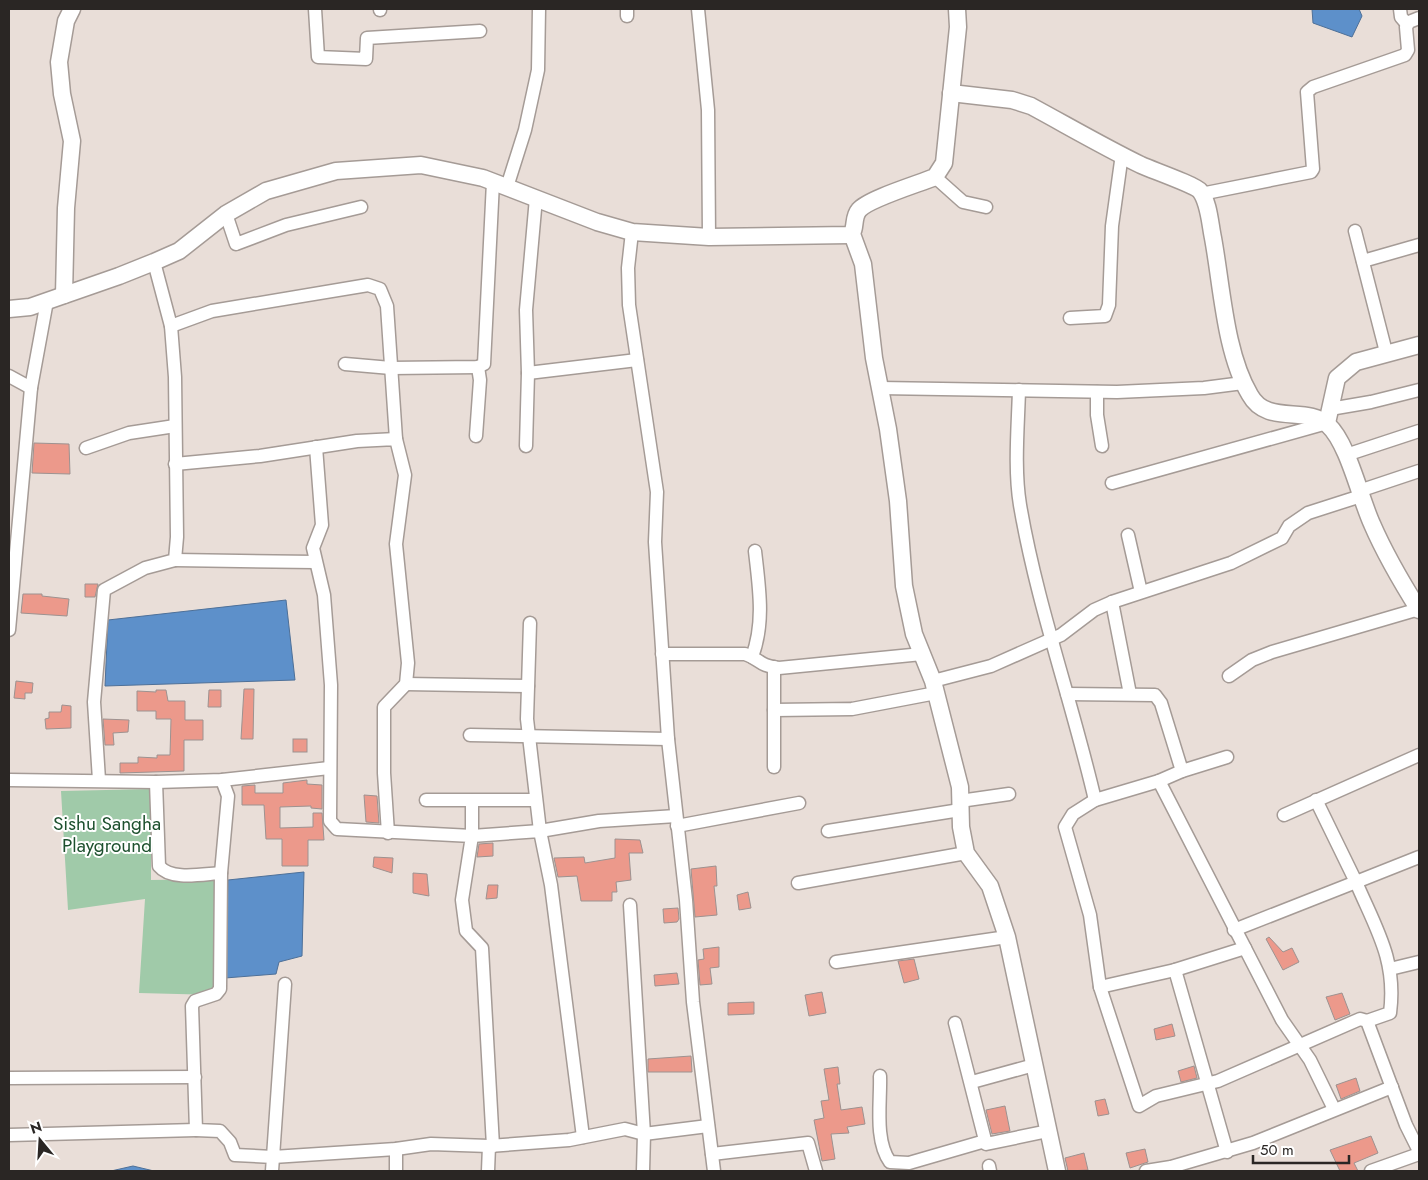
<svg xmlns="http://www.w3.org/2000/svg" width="1428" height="1180" font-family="Jost,sans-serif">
	<rect width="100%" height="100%" fill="#e9ded8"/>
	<path fill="#a0caa9" d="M151,789v91l65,-1v116l-77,-2 6,-94 -77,11 -7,-119z"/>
	<g fill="#5d90ca" stroke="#4e7098">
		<path d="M1312,9h47l3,7 -10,21 -39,-14z"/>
		<path d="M286,600l9,80 -190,6 3,-66z"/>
		<path d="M304,872l-2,84 -23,6 -3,12 -51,4 3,-98z"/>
		<path d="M133,1166l21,5h-43z"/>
	</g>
	<g fill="#ec998b" stroke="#9d9290">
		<path d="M34,443l35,1 1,30 -38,-1z"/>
		<path d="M85,584h13l-3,13h-10z"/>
		<path d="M23,594h19v2l27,3 -2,17 -46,-3z"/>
		<path d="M16,681l17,2 -1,10h-7v6l-11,-1z"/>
		<path d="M244,689h10l-1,50h-12z"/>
		<path d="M156,690h10l2,11h17v19h18v20h-19v31l-64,2v-10h18v-6l19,1v-3h13l1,-36h-15v-8h-19v-20l19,1z"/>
		<path d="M209,690h12v17h-13z"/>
		<path d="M62,705l9,1v22l-25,1 -1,-10 4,-1v-6h12z"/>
		<path d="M103,719l26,1 -1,12 -15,1 1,12h-9z"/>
		<rect x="293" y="739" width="14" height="13"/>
		<path d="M307,780v4l15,1v24l-11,-1v-2l-31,1v21l33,-1v-14h9l2,27h-16v26h-26v-27h-16l-2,-34h-22v-19l13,-1v8h28v-10z"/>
		<path d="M364,795l13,1 2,27 -13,-1z"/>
		<path d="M615,839l25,1 3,13h-14l2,27 -15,2 1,10h-5v9h-31l-4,-25 -19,1 -4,-19 30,-1 1,6 30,-5z"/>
		<path d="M493,843v13l-16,1 2,-13z"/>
		<path d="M374,857l19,1 -1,15 -19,-6z"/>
		<path d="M716,866l1,20h-3l3,29 -22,2 -4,-48z"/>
		<path d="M413,873l14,1 2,22 -16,-3z"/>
		<path d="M488,885h10l-1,13 -11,1z"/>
		<path d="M748,892l3,16 -12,2 -2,-15z"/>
		<path d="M678,908l1,11 -2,3 -13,1 -1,-14z"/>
		<path d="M1269,937l14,15 9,-4 7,14 -16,8 -17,-31z"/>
		<path d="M719,947v20l-9,1 2,16 -12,1 -2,-25 6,-1 -1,-10z"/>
		<path d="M914,959l5,20 -15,4 -6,-22z"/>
		<path d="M677,973l2,11 -24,2 -1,-11z"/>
		<path d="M822,992l4,21 -17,3 -4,-21z"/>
		<path d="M1342,993l8,21 -15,6 -9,-23z"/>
		<path d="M754,1002v12l-26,1v-12z"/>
		<path d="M1172,1024l3,12 -19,4 -2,-11z"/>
		<path d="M691,1056l1,16h-44v-13z"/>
		<path d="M1194,1066l3,12 -16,4 -3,-11z"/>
		<path d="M838,1067l2,17h-3l4,26 21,-3 3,17 -18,3 2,6 -18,1 4,25 -13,2 -8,-41 10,-2 -3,-17 8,-1 -5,-31z"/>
		<path d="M1356,1078l4,13 -19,8 -5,-14z"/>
		<path d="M1105,1099l4,15 -11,2 -3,-15z"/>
		<path d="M1005,1106l5,25 -18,3 -6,-24z"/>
		<path d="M1371,1136l7,17 -24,10 4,8h-18l-10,-21z"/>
		<path d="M1145,1149l3,13 -18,6 -4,-15z"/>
		<path d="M1084,1153l4,17 -20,1 -3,-13z"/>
	</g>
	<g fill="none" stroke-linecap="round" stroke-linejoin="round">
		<g stroke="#a59b96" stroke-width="15">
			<g id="minor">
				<path d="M315,9l3,48 48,2 1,-21 113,-7"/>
				<path d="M380,9v1"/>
				<path d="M698,9l10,101 1,127"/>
				<path d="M1400,9l1,8 6,7"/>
				<path d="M627,16v-7"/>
				<path d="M935,177l28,25 23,5"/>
				<path d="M507,187l18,-57 13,-60 1,-61"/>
				<path d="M1201,194l110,-22 2,-3 -6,-77 6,-5 92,-32 3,-5 -2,-23 3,-5 10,-4"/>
				<path d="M226,214l10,30 50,-19 75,-18"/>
				<path d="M1355,231l31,121"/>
				<path d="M632,232l-4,36 1,37 28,187 -2,50 13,197 18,161 7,102 21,169"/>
				<path d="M1363,261l56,-16"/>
				<path d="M1070,318l35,-2 4,-11 3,-79 10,-72"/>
				<path d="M171,326l41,-15 156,-26 12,4 7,17 9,133"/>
				<path d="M345,364l46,4 87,-1 6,-3 9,-182"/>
				<path d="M528,373l109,-13"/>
				<path d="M9,376l22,12"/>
				<path d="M880,388l237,4 87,-4 39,-5"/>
				<path d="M1019,390c-1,36 -5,79 1,115 17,100 52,196 75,295l64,-19 123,239 28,40 24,49"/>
				<path d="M1097,392v23l5,31"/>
				<path d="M1330,409l41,-7 48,-12"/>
				<path d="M476,436l4,-56 -2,-13"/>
				<path d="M526,446l2,-73 -2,-63 10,-112"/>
				<path d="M316,447l6,78 -9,23 11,47 7,90 -1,136 7,8 135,7 -10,64 4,31 16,17 11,198"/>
				<path d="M86,448l43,-15 46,-7"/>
				<path d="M1346,455l73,-24"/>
				<path d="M175,464l85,-8 97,-15 39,-2 9,36 -9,69 12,119 -2,21 -22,23v66l4,60"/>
				<path d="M1112,483l215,-60"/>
				<path d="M1359,491l60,-20"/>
				<path d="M1128,535l13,57"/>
				<path d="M175,560l140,2"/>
				<path d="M1112,602l18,92"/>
				<path d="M530,623l-3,96 13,112 59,-10 77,-5"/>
				<path d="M9,630l22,-242 16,-87"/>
				<path d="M662,654h83c15,5 14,12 34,14l143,-14"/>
				<path d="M752,657c13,-35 7,-70 3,-106"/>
				<path d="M774,667v100"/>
				<path d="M1229,676l23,-16 20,-8 147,-43"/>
				<path d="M933,681l58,-15 70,-31 33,-25 18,-8 119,-39 51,-25 7,-12 19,-13 53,-17"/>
				<path d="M406,684l122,2"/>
				<path d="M1067,694l88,1 6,8 21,68"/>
				<path d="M774,710l78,-1 84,-16"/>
				<path d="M470,735l198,4"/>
				<path d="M9,780l147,2 66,-2 107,-12"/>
				<path d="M99,780l-5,-78 10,-112 41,-22 30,-8 2,-23 -2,-160 -4,-51 -17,-64"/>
				<path d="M1159,781l23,-10 45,-14"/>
				<path d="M156,782l3,84c12,15 44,8 62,7l-1,116 -4,5 -21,7 -3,5 4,124 24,1 10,11 5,13 38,2 -1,14"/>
				<path d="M426,800h109"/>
				<path d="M1095,800l-22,14 -8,13 25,88 10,72 39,119 17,-10 62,-15 142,-62 7,2 39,104 13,26"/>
				<path d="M472,801v35l68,-5 11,54 32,252"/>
				<path d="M960,801l49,-7"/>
				<path d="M1284,815l135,-60"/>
				<path d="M677,826l122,-23"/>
				<path d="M828,831l132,-21"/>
				<path d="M221,873l7,-77 -6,-16"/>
				<path d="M798,883l168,-30"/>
				<path d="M630,905l14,229 -1,37"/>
				<path d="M1234,930l122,-48 -40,-82"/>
				<path d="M836,962l171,-25"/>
				<path d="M1390,969l29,-7"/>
				<path d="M1175,970l52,182"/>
				<path d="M285,984l-12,173 123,-8 35,-5 58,2 80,-6 56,-11 19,5 64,-8"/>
				<path d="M1100,987l75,-17 70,-22"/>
				<path d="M1367,1021l23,-8c7,-53 -14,-84 -34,-131l63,-25"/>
				<path d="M955,1023l31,121 62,-13"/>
				<path d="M880,1076c1,25 -6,64 10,86l19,1 76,-22"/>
				<path d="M9,1078l186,-1"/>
				<path d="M972,1082l62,-17"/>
				<path d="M9,1135l187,-5"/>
				<path d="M396,1149v22"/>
				<path d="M712,1154l96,-11 8,28"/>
				<path d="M989,1166l1,5"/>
				<path d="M488,1171l1,-25"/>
				<path d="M1146,1171l25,-4 82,-24 139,-56"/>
				<path d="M1371,1171l48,-17"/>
			</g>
		</g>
		<g stroke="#a59b96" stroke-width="19">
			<g id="tertiary">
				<path d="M951,93l61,7 19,6c37,20 73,41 110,59 11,5 54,20 59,26 9,11 10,33 13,47 9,49 12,115 37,157 17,31 57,10 78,30 20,18 32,73 44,99 13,30 30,59 47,86"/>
				<path d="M852,234l11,30 11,94 14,71 10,72 6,85 10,48 19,47 27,106 1,40 5,26 24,33 17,51 50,234"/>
				<path d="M64,295l2,-87 6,-67 -10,-47 -3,-32 7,-41 6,-12"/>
				<path d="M9,309l21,-2 89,-31 35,-14 25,-11 47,-37 40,-23 70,-20 85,-6 62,13 114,44 35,10 77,5 141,-2c7,-6 2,-17 9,-25 9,-11 59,-26 76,-33l9,-14 14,-136 -1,-18"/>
				<path d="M1327,423l10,-45 19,-16 63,-17"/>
			</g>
		</g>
		<use href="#minor" stroke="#fff" stroke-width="12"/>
		<use href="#tertiary" stroke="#fff" stroke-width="16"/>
	</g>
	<g text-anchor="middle" stroke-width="4" stroke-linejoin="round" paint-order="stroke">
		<g font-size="19" fill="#1d502e" stroke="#fff">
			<text x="107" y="830">Sishu Sangha<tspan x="107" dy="22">Playground</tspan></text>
		</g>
	</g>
	<rect width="1428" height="1180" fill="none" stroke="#2a2624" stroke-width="20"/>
	<g transform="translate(40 1140) rotate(342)" stroke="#ffffff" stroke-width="4" paint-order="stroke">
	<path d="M0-4L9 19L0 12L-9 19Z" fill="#2a2624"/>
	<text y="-8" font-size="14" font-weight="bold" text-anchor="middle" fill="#2a2624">N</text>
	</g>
	<path d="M1253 1155v8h96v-8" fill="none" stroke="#2a2624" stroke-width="2.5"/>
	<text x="1260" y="1155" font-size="15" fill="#2a2624" stroke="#ffffff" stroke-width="4" paint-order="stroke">50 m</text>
</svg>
